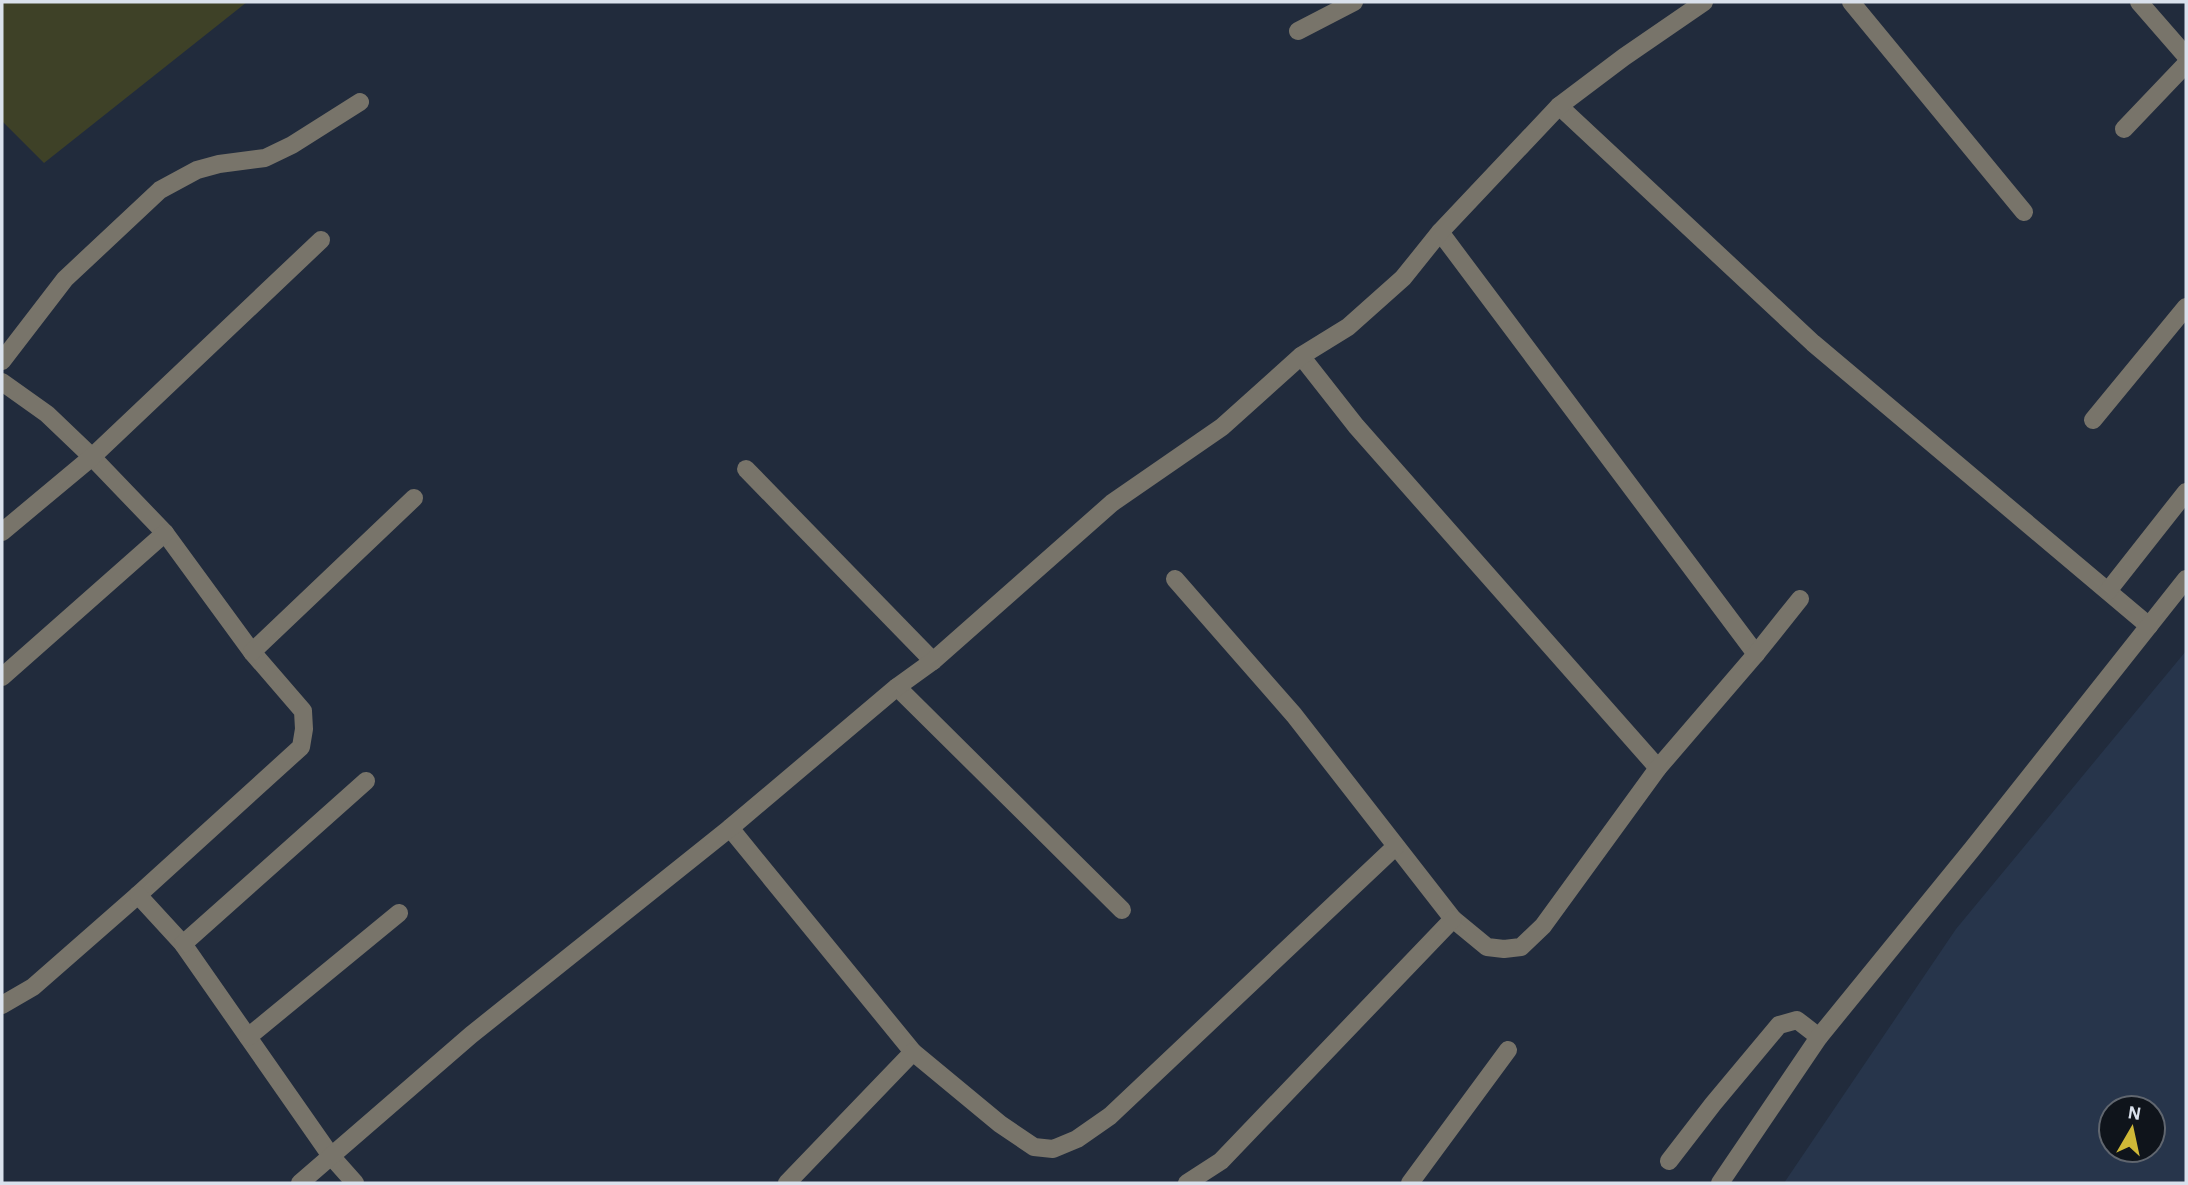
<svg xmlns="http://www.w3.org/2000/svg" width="2188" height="1185" font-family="'Alegreya Sans',sans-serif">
	<rect width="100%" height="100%" fill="#212b3c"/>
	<path fill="#27354b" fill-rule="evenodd" d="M2186,651v532h-402l172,-254zM2111,1108h42v42h-42z"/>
	<path fill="#3e4127" d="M2,2h245l-203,161 -42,-42z"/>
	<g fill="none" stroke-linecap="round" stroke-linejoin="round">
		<g stroke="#78746a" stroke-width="18">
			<path d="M1851,2l173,210"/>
			<path d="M2139,2l47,54"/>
			<path d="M1298,31l56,-29"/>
			<path d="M1559,106l254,237 336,283"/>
			<path d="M2124,129l62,-65"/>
			<path d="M1440,232l316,422"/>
			<path d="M1301,356l55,70 302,342"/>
			<path d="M2,361l63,-82 95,-89 37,-20 22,-6 46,-6 27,-13 68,-43"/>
			<path d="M2,382l45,32 45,43 73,76 87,119 51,59 1,18 -3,18 -163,148 -105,92 -31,18"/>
			<path d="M2093,420l93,-113"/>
			<path d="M746,469l187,192"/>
			<path d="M2,532l90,-75 229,-217"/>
			<path d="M1175,579l119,136 159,204 34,28 17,2 17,-2 22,-21 115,-158 98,-114 44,-55"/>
			<path d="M2108,591l78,-99"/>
			<path d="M252,652l162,-154"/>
			<path d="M2,677l163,-144"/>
			<path d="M897,687l225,223"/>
			<path d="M730,828l183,224 87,72 34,23 19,2 24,-10 33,-23 285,-269"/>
			<path d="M138,895l45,49 148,212 24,27"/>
			<path d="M183,944l183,-163"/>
			<path d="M248,1037l151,-124"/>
			<path d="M1669,1161l44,-57 66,-79 18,-5 22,17"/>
			<path d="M300,1183l171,-148 259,-207 167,-141 36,-26 179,-158 110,-76 79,-71 47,-29 55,-49 37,-46 119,-126 65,-49 80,-55"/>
			<path d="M787,1183l126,-131"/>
			<path d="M1187,1183l34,-22 232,-242"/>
			<path d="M1410,1183l98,-133"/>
			<path d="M1720,1183l99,-146 154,-189 213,-269"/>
		</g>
	</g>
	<rect width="2188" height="1185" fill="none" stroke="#dae1ec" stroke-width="7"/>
	<g transform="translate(2132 1129) rotate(9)"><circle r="33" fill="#0f141b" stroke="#60666f" stroke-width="2"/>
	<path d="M0-5L12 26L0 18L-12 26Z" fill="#cfb837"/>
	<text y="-10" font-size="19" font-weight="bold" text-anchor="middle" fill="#dae1ec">N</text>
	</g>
</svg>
